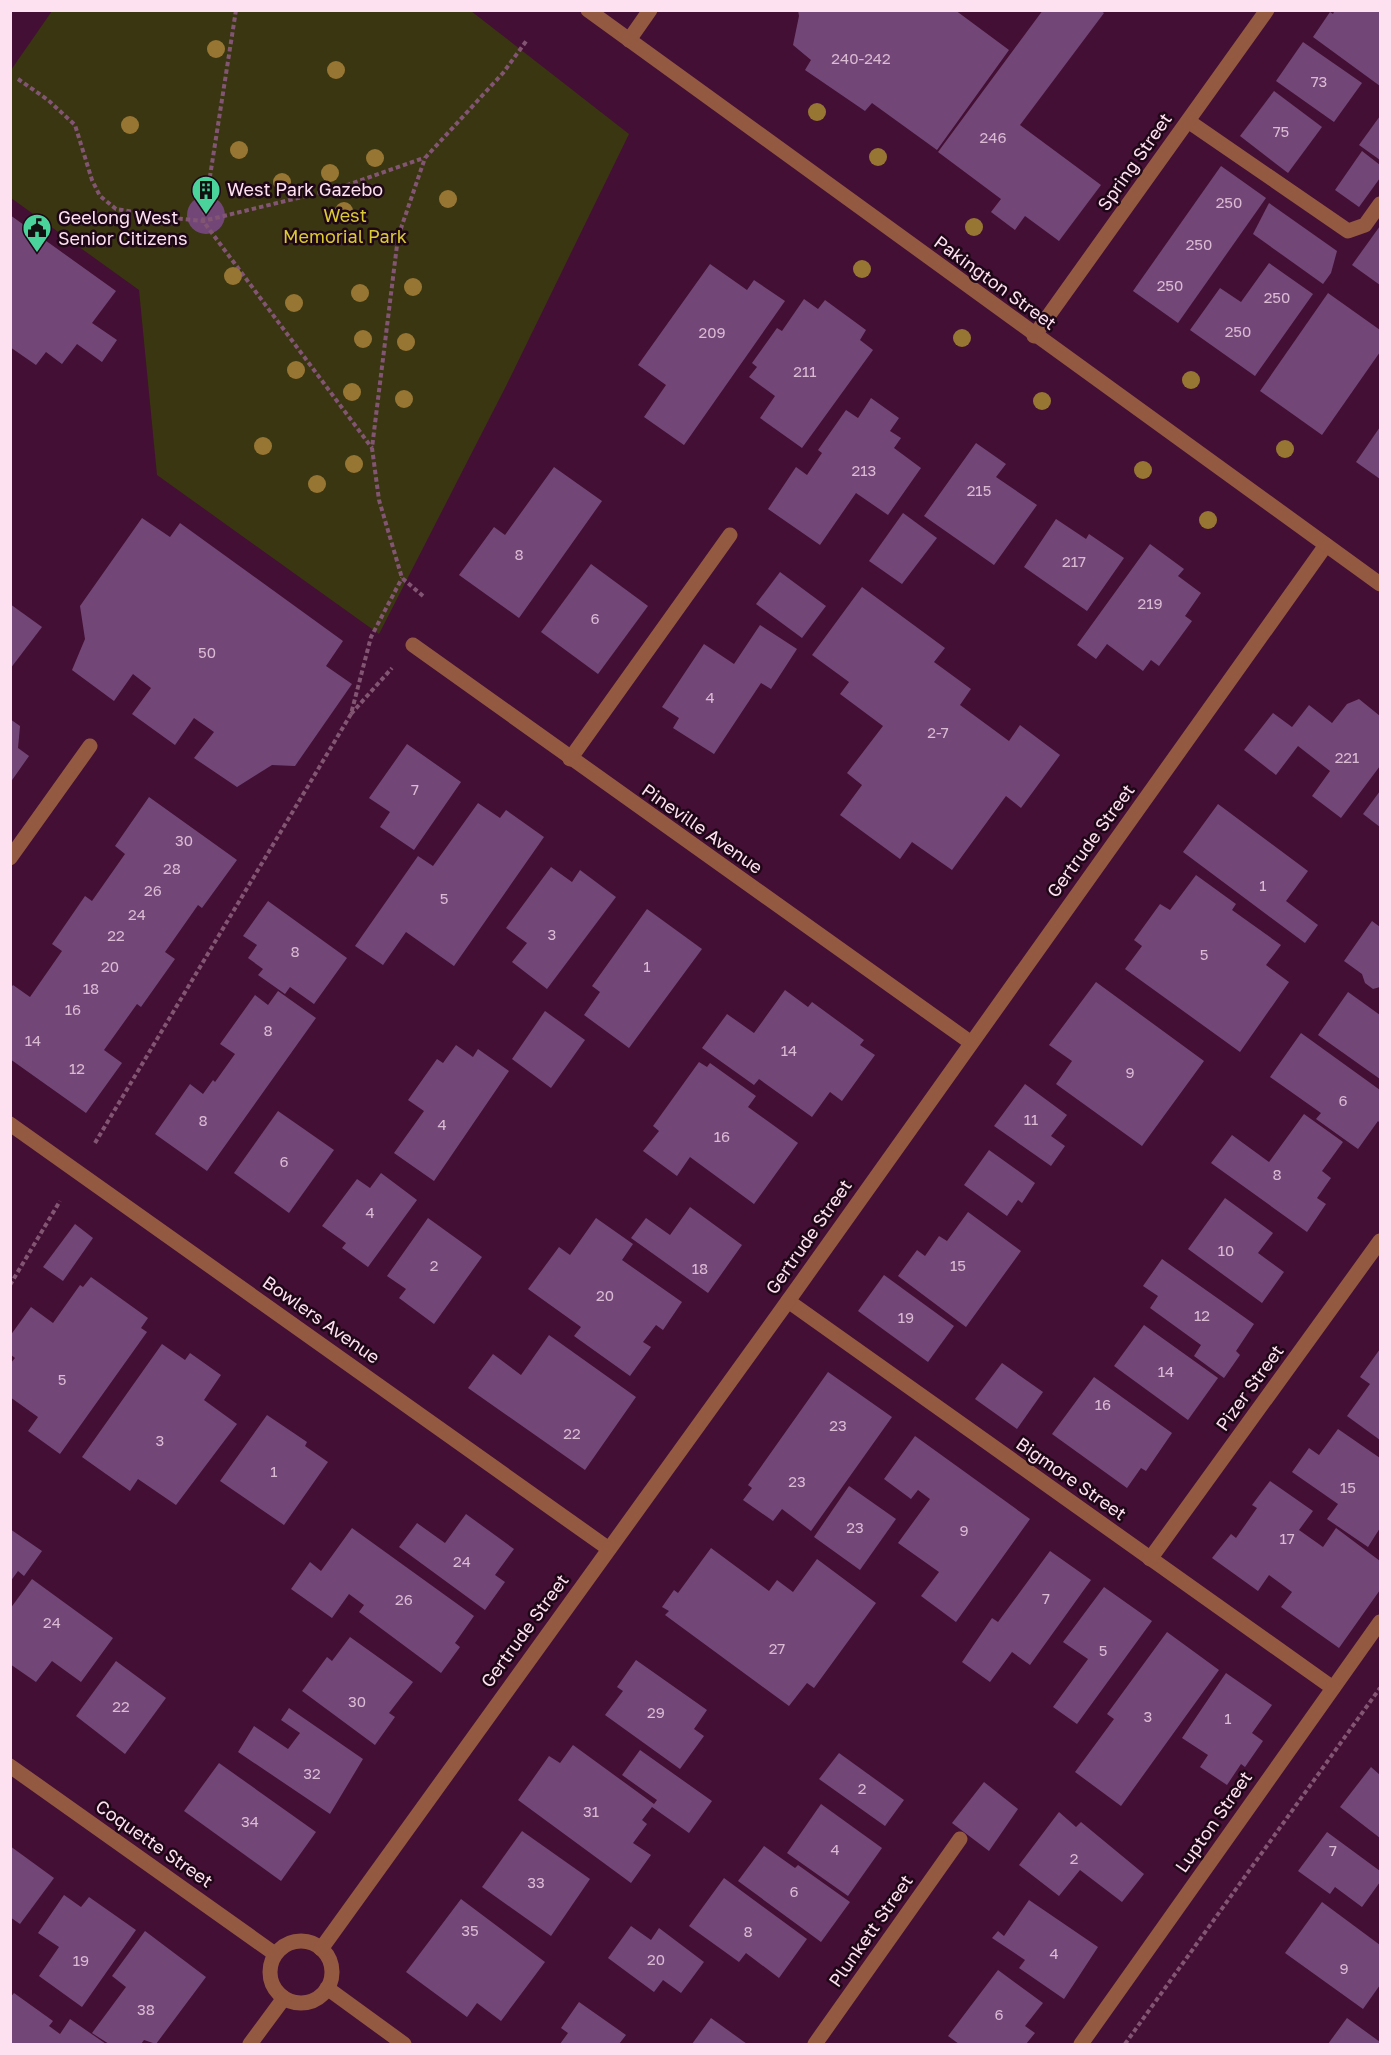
<svg xmlns="http://www.w3.org/2000/svg" width="1391" height="2055" font-family="'Golos Text',sans-serif">
	<rect width="100%" height="100%" fill="#440f34"/>
	<path fill="#3a3611" d="M52,11h419l158,123 -123,252 -127,248 -222,-159 -18,-185 -128,-92v-128z"/>
	<g fill="#724778">
		<path d="M798,10h157l54,40 -72,100 -65,-47 -7,8 -60,-41 6,-10 -18,-15 6,-29z"/>
		<path d="M1043,10h57l4,3 -84,112 81,60 -42,56 -34,-25 -10,14 -24,-18 10,-13 -63,-47z"/>
		<path d="M1335,10h45v76l-67,-49 17,-25 3,2z"/>
		<path d="M1303,42l59,41 -28,39 -58,-41z"/>
		<path d="M1274,91l48,36 -34,46 -48,-37z"/>
		<path d="M1380,116v44l-21,-15z"/>
		<path d="M1362,151l18,14v13l-21,29 -24,-17z"/>
		<path d="M1221,166l45,32 -88,125 -45,-32z"/>
		<circle cx="206" cy="215" r="19"/>
		<path d="M1269,203l68,48 -6,22 -8,11 -70,-50z"/>
		<path d="M10,215l106,76 -24,32 25,17 -15,22 -25,-18 -15,20 -16,-12 -10,13 -26,-18z"/>
		<path d="M1380,226v59l-28,-20z"/>
		<path d="M1269,263l44,31 -58,82 -65,-46 30,-42 21,14z"/>
		<path d="M710,264l37,26 7,-10 31,21 -101,144 -40,-28 22,-32 -28,-20z"/>
		<path d="M1328,293l52,37v22l-58,83 -62,-44z"/>
		<path d="M804,299l14,10 7,-9 41,30 -6,10 13,10 -71,98 -42,-30 15,-22 -26,-19 8,-10 -5,-4 25,-35 5,3z"/>
		<path d="M871,398l28,20 -9,13 11,7 -7,10 27,20 -33,47 -32,-22 -36,52 -52,-36 28,-42 11,8 15,-22 -4,-3 28,-40 12,8z"/>
		<path d="M1380,427v52l-24,-17z"/>
		<path d="M976,443l30,21 -10,13 41,28 -43,60 -70,-49z"/>
		<path d="M554,467l48,34 -83,117 -60,-43 35,-48 11,8z"/>
		<path d="M903,513l34,25 -35,46 -33,-23z"/>
		<path d="M142,518l28,19 10,-14 163,118 -17,25 26,18 -57,82 -23,-1 -35,22 -43,-29 20,-26 -20,-14 -19,27 -43,-31 19,-26 -18,-14 -19,27 -42,-31 13,-31 -5,-33z"/>
		<path d="M1056,519l30,20 3,-5 35,24 -37,53 -63,-44z"/>
		<path d="M1150,544l34,25 -6,7 23,17 -16,23 7,5 -33,45 -8,-6 -8,11 -36,-27 -11,15 -19,-14z"/>
		<path d="M591,564l57,42 -50,68 -57,-42z"/>
		<path d="M780,572l46,34 -24,32 -46,-34z"/>
		<path d="M862,587l83,61 -11,14 37,27 -11,16 49,36 11,-16 40,30 -39,53 -15,-12 -54,74 -40,-28 -12,17 -60,-44 22,-30 -15,-12 36,-47 -43,-32 9,-12 -37,-27z"/>
		<path d="M10,604l32,23 -32,42z"/>
		<path d="M760,625l37,24 -26,40 -10,-6 -47,71 -41,-26 6,-10 -17,-11 42,-63 30,20z"/>
		<path d="M1359,699l21,17v50l-39,52 -29,-22 18,-25 -32,-25 -22,29 -32,-25 29,-37 19,14 17,-22 23,18 15,-19z"/>
		<path d="M10,719l10,7 -2,22 11,8 -19,27z"/>
		<path d="M407,744l54,38 -47,68 -34,-23 10,-15 -21,-14z"/>
		<path d="M1380,791v36l-17,-13z"/>
		<path d="M149,797l88,63 -35,48 -4,-3 -33,47 10,7 -34,48 -4,-3 -33,46 18,13 -36,50 -76,-54v-70l3,-4 17,12 32,-46 -10,-7 33,-48 7,5 33,-47 -10,-8z"/>
		<path d="M478,803l22,15 6,-8 38,27 -90,129 -48,-34 -23,33 -28,-19 63,-90 15,10z"/>
		<path d="M1218,804l90,67 -22,30 32,24 -13,18 -122,-91z"/>
		<path d="M551,867l21,15 8,-12 36,27 -69,92 -35,-27 15,-19 -21,-15z"/>
		<path d="M1196,875l40,29 -4,6 49,35 -15,20 23,17 -49,70 -115,-83 17,-23 -8,-6 26,-36 10,6z"/>
		<path d="M268,901l79,57 -33,46 -24,-17 -5,7 -27,-19 5,-6 -15,-11 9,-13 -14,-9z"/>
		<path d="M647,909l55,40 -73,99 -45,-33 16,-23 -8,-6z"/>
		<path d="M1372,921l8,6v60l-7,2 -8,-6 -3,-9 -18,-13z"/>
		<path d="M1096,982l108,79 -62,85 -86,-62 16,-23 -23,-16z"/>
		<path d="M785,990l23,17 4,-5 52,38 -4,5 15,10 -33,46 -12,-9 -18,25 -53,-38 -5,6 -52,-37 25,-34 27,19z"/>
		<path d="M278,991l38,27 -109,153 -52,-37 35,-50 13,10 10,-14 2,2 20,-28 -15,-10 35,-49 13,10z"/>
		<path d="M1348,992l32,23v64l-62,-44z"/>
		<path d="M545,1011l40,29 -34,48 -39,-29z"/>
		<path d="M1301,1033l79,57v33l-2,-2 -20,28 -42,-30 5,-6 -51,-36z"/>
		<path d="M456,1045l17,12 5,-8 31,22 -75,110 -40,-28 30,-42 -16,-11 29,-41 6,4z"/>
		<path d="M699,1062l8,5 3,-4 46,33 -8,11 50,36 -44,61 -64,-47 -13,19 -34,-25 16,-20 -6,-5z"/>
		<path d="M1025,1084l42,31 -16,21 14,10 -14,20 -57,-40z"/>
		<path d="M278,1111l56,39 -45,63 -55,-40z"/>
		<path d="M1304,1114l39,28 -21,29 9,7 -14,20 9,6 -19,28 -96,-69 21,-28 37,27z"/>
		<path d="M989,1150l46,33 -13,20 -4,-3 -11,16 -43,-31z"/>
		<path d="M381,1173l36,27 -49,67 -26,-19 4,-5 -24,-17 35,-47 13,9z"/>
		<path d="M1225,1198l48,35 -15,20 26,19 -22,31 -74,-54z"/>
		<path d="M690,1207l52,38 -34,48 -77,-55 15,-20 24,17z"/>
		<path d="M968,1212l53,39 -55,76 -68,-51 19,-26 8,6 14,-20 8,5z"/>
		<path d="M428,1218l54,39 -48,67 -35,-26 7,-9 -19,-13z"/>
		<path d="M596,1218l37,26 -11,16 60,42 -19,28 -7,-5 -13,17 8,5 -21,29 -56,-40 7,-9 -53,-38 31,-42 11,8z"/>
		<path d="M75,1224l18,14 -30,43 -20,-14z"/>
		<path d="M1162,1259l92,65 -18,27 4,4 -16,23 -30,-22 7,-11 -51,-37 8,-12 -15,-10z"/>
		<path d="M884,1275l70,51 -26,36 -70,-51z"/>
		<path d="M91,1277l57,41 -7,10 6,4 -87,122 -32,-23 10,-14 -28,-20v-33l5,-6 -5,-4v-18l21,-29 22,16 27,-38 3,2z"/>
		<path d="M1144,1325l74,53 -30,42 -74,-54z"/>
		<path d="M549,1335l87,62 -51,73 -117,-82 25,-34 28,21z"/>
		<path d="M162,1344l23,16 5,-7 31,22 -17,25 33,24 -61,81 -38,-26 -8,12 -48,-34z"/>
		<path d="M1380,1349v91l-33,-24 23,-32 -10,-7z"/>
		<path d="M1002,1363l41,29 -26,37 -42,-30z"/>
		<path d="M828,1372l64,45 -81,114 -29,-22 -9,12 -30,-21 9,-12 -4,-3z"/>
		<path d="M1094,1377l78,56 -26,38 -5,-3 -14,20 -75,-54z"/>
		<path d="M267,1415l40,27 -2,4 23,16 -44,63 -64,-44z"/>
		<path d="M1338,1429l42,29v70l-12,19 -41,-28 11,-15 -46,-32 17,-24 10,7z"/>
		<path d="M915,1436l115,83 -74,103 -35,-26 18,-24 -41,-29 32,-44 -12,-9 -7,9 -27,-20z"/>
		<path d="M1270,1481l43,30 -14,19 24,17 13,-19 44,33v29l-41,58 -58,-41 11,-15 -23,-17 -11,16 -46,-33 19,-24 5,4 21,-30 -5,-3z"/>
		<path d="M849,1486l47,33 -36,51 -46,-33z"/>
		<path d="M466,1514l48,35 -19,26 10,7 -20,28 -86,-63 18,-24 28,20z"/>
		<path d="M352,1528l122,88 -19,27 5,4 -19,26 -82,-61 5,-7 -15,-11 -17,24 -41,-29 19,-27 11,9z"/>
		<path d="M10,1529l32,22 -18,25 -6,-5 -8,11z"/>
		<path d="M711,1548l58,43 8,-11 16,12 24,-33 59,44 -62,85 -7,-5 -18,23 -124,-91 4,-4 -7,-4 12,-17 4,3z"/>
		<path d="M1050,1551l41,29 -61,85 -18,-13 -22,30 -28,-20 30,-44 6,4z"/>
		<path d="M32,1579l81,59 -32,44 -29,-21 -16,21 -26,-18v-55z"/>
		<path d="M1104,1587l48,34 -75,103 -24,-17 35,-48 -25,-17z"/>
		<path d="M1167,1632l52,38 -98,136 -46,-34 39,-53 -7,-5z"/>
		<path d="M350,1637l63,45 -24,31 6,4 -20,28 -73,-54 25,-34 5,4z"/>
		<path d="M636,1660l71,50 -13,19 10,7 -24,33 -75,-54 18,-24 -6,-4z"/>
		<path d="M116,1661l50,37 -41,56 -49,-38z"/>
		<path d="M1226,1673l46,32 -20,28 11,8 -18,26 -4,-3 -14,21 -27,-18 8,-12 -26,-17z"/>
		<path d="M289,1708l74,51 -33,55 -92,-62 16,-26 34,23 12,-16 -19,-13z"/>
		<path d="M573,1745l81,59 3,-4 -35,-25 18,-25 72,51 -23,32 -37,-26 -10,13 5,4 -14,19 18,12 -20,28 -113,-83 31,-44 11,7z"/>
		<path d="M839,1753l65,47 -19,26 -66,-47z"/>
		<path d="M219,1763l97,69 -35,49 -97,-70z"/>
		<path d="M1371,1767l9,8v63l-40,-31z"/>
		<path d="M984,1782l34,27 -29,42 -37,-28z"/>
		<path d="M821,1804l61,44 -34,48 -61,-43z"/>
		<path d="M1059,1812l17,15 5,-5 63,52 -22,28 -42,-32 -21,26 -40,-31z"/>
		<path d="M522,1831l68,48 -39,57 -69,-49z"/>
		<path d="M1327,1832l53,39v11l-18,25 -27,-20 -5,7 -32,-23z"/>
		<path d="M10,1846l44,32 -34,46 -10,-7z"/>
		<path d="M764,1846l31,22 3,-3 52,37 -29,40 -83,-61z"/>
		<path d="M724,1878l83,61 -28,39 -33,-25 -7,9 -50,-36z"/>
		<path d="M64,1895l17,12 8,-10 47,33 -54,77 -43,-31 20,-29 -21,-14z"/>
		<path d="M461,1899l84,63 -44,59 -24,-18 -10,14 -61,-45z"/>
		<path d="M1029,1900l69,47 -34,52 -45,-31 6,-8 -33,-22 6,-7 6,5z"/>
		<path d="M1322,1902l58,43v40l-17,24 -78,-56z"/>
		<path d="M631,1926l20,14 8,-12 45,34 -23,31 -18,-13 -9,12 -46,-34z"/>
		<path d="M145,1931l61,46 -50,67 -12,-4 -3,4h-32l-17,-11 34,-46 -14,-11z"/>
		<path d="M998,1970l45,33 -18,23 10,7 -9,11h-67l-11,-8z"/>
		<path d="M14,1993l39,28 -4,5 11,8 10,-15 36,25h-96v-46z"/>
		<path d="M579,2002l47,33 -7,9h-59l8,-11 -7,-5z"/>
		<path d="M711,2018l36,26h-55z"/>
		<path d="M1347,2018l33,24v2h-52z"/>
	</g>
	<g fill="none" stroke-linecap="round" stroke-linejoin="round">
		<g stroke="#825573" stroke-width="4" stroke-dasharray="4.5 3" stroke-linecap="butt">
			<path d="M236,10l-33,211 169,227"/>
			<path d="M18,79l30,21 27,25 17,55 8,16 16,13 48,8 39,4 136,-33 85,-30"/>
			<path d="M423,596l-21,-18 -23,-78 -7,-52 26,-211 27,-79 78,-85 24,-33"/>
			<path d="M351,714l41,-46"/>
			<path d="M95,1143l256,-429 20,-77 31,-59"/>
			<path d="M10,1285l50,-84"/>
			<path d="M1125,2044l255,-356"/>
		</g>
		<g stroke="#945941" stroke-width="15">
			<path d="M1188,121l160,110 17,-6 15,-21"/>
			<path d="M570,759l160,-224"/>
		</g>
		<g stroke="#945941" stroke-width="15">
			<path d="M1034,336l233,-326"/>
			<path d="M413,645l557,397"/>
			<path d="M10,858l80,-112"/>
			<path d="M10,1124l599,425"/>
			<path d="M788,1301l545,387"/>
			<path d="M1150,1559l230,-318"/>
			<path d="M10,1766l265,188"/>
			<circle cx="301" cy="1972" r="31"/>
			<path d="M321,1949l467,-648 538,-756"/>
			<path d="M327,1988l77,56"/>
			<path d="M250,2044l34,-46"/>
			<path d="M815,2044l145,-205"/>
			<path d="M1081,2044l299,-422"/>
		</g>
		<g stroke="#945941" stroke-width="15">
			<path d="M588,10l792,574"/>
			<path d="M629,40l21,-30"/>
		</g>
	</g>
	<g fill="#977633">
		<circle cx="216" cy="49" r="9"/>
		<circle cx="336" cy="70" r="9"/>
		<circle cx="817" cy="112" r="9"/>
		<circle cx="130" cy="125" r="9"/>
		<circle cx="239" cy="150" r="9"/>
		<circle cx="878" cy="157" r="9"/>
		<circle cx="375" cy="158" r="9"/>
		<circle cx="330" cy="173" r="9"/>
		<circle cx="282" cy="182" r="9"/>
		<circle cx="448" cy="199" r="9"/>
		<circle cx="344" cy="211" r="9"/>
		<circle cx="974" cy="227" r="9"/>
		<circle cx="862" cy="269" r="9"/>
		<circle cx="233" cy="276" r="9"/>
		<circle cx="413" cy="287" r="9"/>
		<circle cx="360" cy="293" r="9"/>
		<circle cx="294" cy="303" r="9"/>
		<circle cx="962" cy="338" r="9"/>
		<circle cx="363" cy="339" r="9"/>
		<circle cx="406" cy="342" r="9"/>
		<circle cx="296" cy="370" r="9"/>
		<circle cx="1191" cy="380" r="9"/>
		<circle cx="352" cy="392" r="9"/>
		<circle cx="404" cy="399" r="9"/>
		<circle cx="1042" cy="401" r="9"/>
		<circle cx="263" cy="446" r="9"/>
		<circle cx="1285" cy="449" r="9"/>
		<circle cx="354" cy="464" r="9"/>
		<circle cx="1143" cy="470" r="9"/>
		<circle cx="317" cy="484" r="9"/>
		<circle cx="1208" cy="520" r="9"/>
	</g>
	<defs>
		<g id="building-pin" transform="scale(1.5)"><path d="M0 17L-7.5 6A9.5 9.5 0 1 1 7.5 6Z" fill="#4ad49c" stroke="#1e0716"/><path d="M-4-6H4V6H1V3H-1V6H-4ZM-2.5-4.3h1.7v1.8h-1.7ZM.8-4.3h1.7v1.8H.8ZM-2.5-1h1.7V.8h-1.7ZM.8-1h1.7V.8H.8Z" fill="#111"/></g>
		<g id="civic-pin" transform="scale(1.5)"><path d="M0 17L-7.5 6A9.5 9.5 0 1 1 7.5 6Z" fill="#4ad49c" stroke="#1e0716"/><path d="M-.6-6.5H3V-4.5H.6V-3L4-1V1h2V6H-6V1h2V-1L-.6-3ZM-1.2 2.5V6h2.4V2.5Z" fill="#111"/></g>
	</defs>
	<g fill-rule="evenodd">
		<use href="#building-pin" x="206" y="190"/>
		<use href="#civic-pin" x="37" y="228"/>
	</g>
	<g text-anchor="middle" stroke-width="5" stroke-linejoin="round" paint-order="stroke">
		<g font-size="15" fill="#dbbad3">
			<text x="861" y="64">240-242</text>
			<text x="1319" y="87">73</text>
			<text x="1281" y="137">75</text>
			<text x="993" y="143">246</text>
			<text x="1229" y="208">250</text>
			<text x="1199" y="250">250</text>
			<text x="1170" y="291">250</text>
			<text x="1277" y="303">250</text>
			<text x="1238" y="337">250</text>
			<text x="712" y="338">209</text>
			<text x="805" y="377">211</text>
			<text x="864" y="476">213</text>
			<text x="979" y="496">215</text>
			<text x="519" y="560">8</text>
			<text x="1074" y="567">217</text>
			<text x="1150" y="609">219</text>
			<text x="595" y="624">6</text>
			<text x="207" y="658">50</text>
			<text x="710" y="703">4</text>
			<text x="938" y="738">2-7</text>
			<text x="1347" y="763">221</text>
			<text x="415" y="795">7</text>
			<text x="184" y="846">30</text>
			<text x="172" y="874">28</text>
			<text x="1263" y="891">1</text>
			<text x="153" y="896">26</text>
			<text x="444" y="904">5</text>
			<text x="137" y="920">24</text>
			<text x="552" y="940">3</text>
			<text x="116" y="941">22</text>
			<text x="295" y="957">8</text>
			<text x="1204" y="960">5</text>
			<text x="110" y="972">20</text>
			<text x="647" y="972">1</text>
			<text x="91" y="994">18</text>
			<text x="73" y="1015">16</text>
			<text x="268" y="1036">8</text>
			<text x="33" y="1046">14</text>
			<text x="789" y="1056">14</text>
			<text x="77" y="1074">12</text>
			<text x="1130" y="1078">9</text>
			<text x="1343" y="1106">6</text>
			<text x="1031" y="1125">11</text>
			<text x="203" y="1126">8</text>
			<text x="442" y="1130">4</text>
			<text x="722" y="1142">16</text>
			<text x="284" y="1167">6</text>
			<text x="1277" y="1180">8</text>
			<text x="370" y="1218">4</text>
			<text x="1226" y="1256">10</text>
			<text x="434" y="1271">2</text>
			<text x="958" y="1271">15</text>
			<text x="700" y="1274">18</text>
			<text x="605" y="1301">20</text>
			<text x="1202" y="1321">12</text>
			<text x="906" y="1323">19</text>
			<text x="1166" y="1377">14</text>
			<text x="62" y="1385">5</text>
			<text x="1103" y="1410">16</text>
			<text x="838" y="1431">23</text>
			<text x="572" y="1439">22</text>
			<text x="160" y="1446">3</text>
			<text x="274" y="1477">1</text>
			<text x="797" y="1487">23</text>
			<text x="1348" y="1493">15</text>
			<text x="855" y="1533">23</text>
			<text x="964" y="1536">9</text>
			<text x="1287" y="1544">17</text>
			<text x="462" y="1567">24</text>
			<text x="1046" y="1604">7</text>
			<text x="404" y="1605">26</text>
			<text x="52" y="1628">24</text>
			<text x="777" y="1654">27</text>
			<text x="1103" y="1656">5</text>
			<text x="357" y="1707">30</text>
			<text x="121" y="1712">22</text>
			<text x="656" y="1718">29</text>
			<text x="1148" y="1722">3</text>
			<text x="1228" y="1724">1</text>
			<text x="312" y="1779">32</text>
			<text x="862" y="1794">2</text>
			<text x="591" y="1817">31</text>
			<text x="250" y="1827">34</text>
			<text x="835" y="1855">4</text>
			<text x="1333" y="1856">7</text>
			<text x="1074" y="1864">2</text>
			<text x="536" y="1888">33</text>
			<text x="794" y="1897">6</text>
			<text x="470" y="1936">35</text>
			<text x="748" y="1937">8</text>
			<text x="1054" y="1959">4</text>
			<text x="656" y="1965">20</text>
			<text x="81" y="1966">19</text>
			<text x="1344" y="1974">9</text>
			<text x="146" y="2015">38</text>
			<text x="999" y="2020">6</text>
		</g>
		<g font-size="18" fill="#fee1f1" stroke="#1e0716">
			<text transform="translate(1135 162) rotate(-55)" y="6">Spring Street</text>
			<text transform="translate(995 283) rotate(36)" y="6">Pakington Street</text>
			<text transform="translate(702 829) rotate(35)" y="6">Pineville Avenue</text>
			<text transform="translate(1091 841) rotate(-54)" y="6">Gertrude Street</text>
			<text transform="translate(809 1237) rotate(-55)" y="6">Gertrude Street</text>
			<text transform="translate(321 1320) rotate(35)" y="6">Bowlers Avenue</text>
			<text transform="translate(1250 1388) rotate(-54)" y="6">Pizer Street</text>
			<text transform="translate(1071 1479) rotate(35)" y="6">Bigmore Street</text>
			<text transform="translate(525 1631) rotate(-54)" y="6">Gertrude Street</text>
			<text transform="translate(1214 1822) rotate(-55)" y="6">Lupton Street</text>
			<text transform="translate(154 1844) rotate(35)" y="6">Coquette Street</text>
			<text transform="translate(871 1931) rotate(-55)" y="6">Plunkett Street</text>
		</g>
		<g font-size="18" fill="#fee1f1" stroke="#1e0716" text-anchor="start">
			<text x="227" y="196">West Park Gazebo</text>
			<text x="58" y="224">Geelong West<tspan x="58" dy="21">Senior Citizens</tspan></text>
		</g>
		<g font-size="18" fill="#dbca32" stroke="#1e0716">
			<text x="345" y="222">West<tspan x="345" dy="21">Memorial Park</tspan></text>
		</g>
	</g>
	<rect width="1391" height="2055" fill="none" stroke="#fee1f1" stroke-width="24"/>
</svg>
